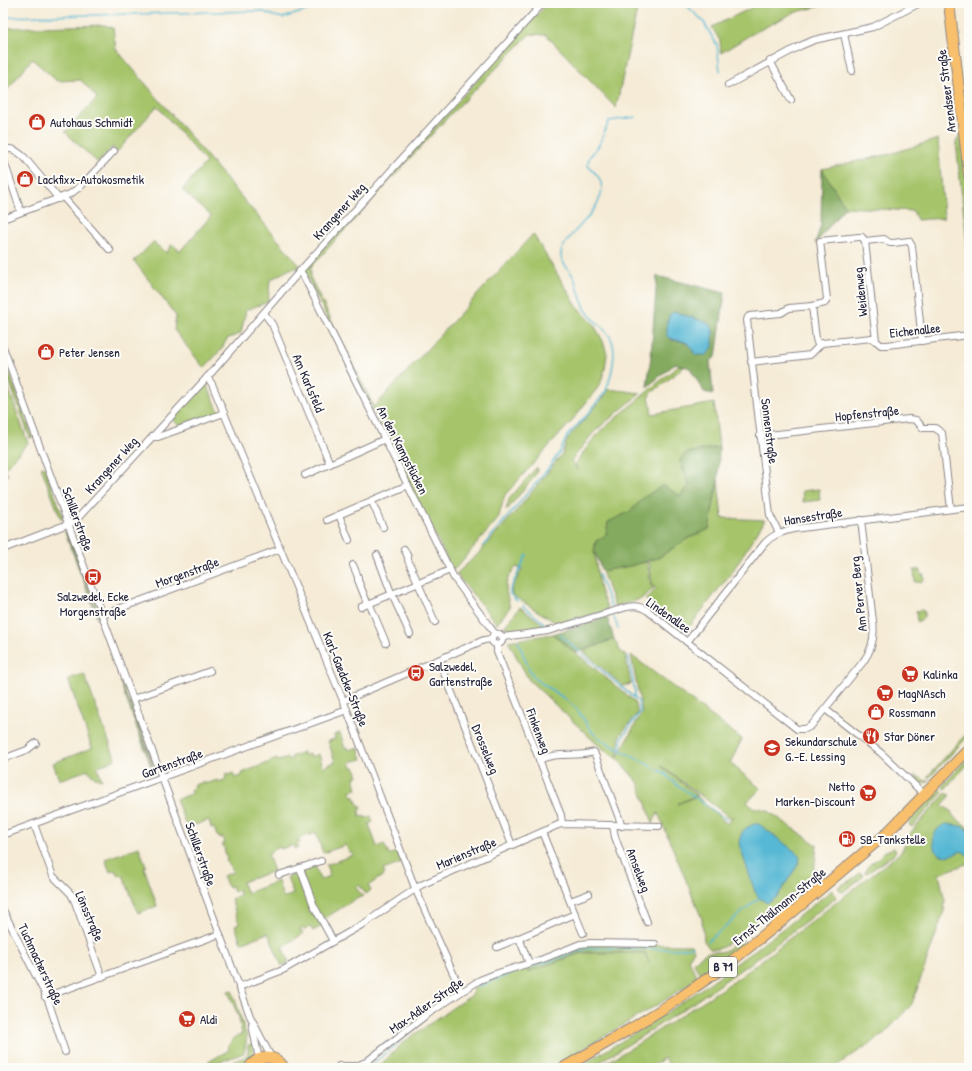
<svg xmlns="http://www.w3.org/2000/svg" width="972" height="1071" font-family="'Patrick Hand',sans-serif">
	<rect width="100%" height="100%" fill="#fdfcf7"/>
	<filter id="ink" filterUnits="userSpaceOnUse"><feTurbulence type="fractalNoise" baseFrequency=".025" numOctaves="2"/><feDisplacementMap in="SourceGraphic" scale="8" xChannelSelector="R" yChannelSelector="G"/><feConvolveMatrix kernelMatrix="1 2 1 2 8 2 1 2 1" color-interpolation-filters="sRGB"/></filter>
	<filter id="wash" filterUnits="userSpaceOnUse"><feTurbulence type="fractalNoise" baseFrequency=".012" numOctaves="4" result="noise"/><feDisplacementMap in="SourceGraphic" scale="16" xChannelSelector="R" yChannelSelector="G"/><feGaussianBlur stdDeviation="0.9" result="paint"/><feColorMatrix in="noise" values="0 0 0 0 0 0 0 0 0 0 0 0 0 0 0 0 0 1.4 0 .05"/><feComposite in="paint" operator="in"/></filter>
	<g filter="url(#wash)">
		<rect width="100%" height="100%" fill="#f5ebd6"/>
		<g fill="#a6c46b" stroke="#647353" fill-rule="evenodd">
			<path d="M548,3h85l4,7 -21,98 -70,-73 -16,-1 -83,84 -136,149v12l63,128 159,-173 45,74 15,15 10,18 4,13 -2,15 -5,16 -30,38 -65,72 -7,24 -43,50h-3l-143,-288 -3,-10 1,-5z"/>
			<path d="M768,3h64l-39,10 -43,22 -29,18 -1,-12 -8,-14 43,-21z"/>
			<path d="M105,25l8,3 3,21 185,218 -11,2 -20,11 -2,22 -22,8 -5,23 -14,6 -6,11 -17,18 -30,-38 2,-14 -42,-55 19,-19 14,11 5,-9 8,7 31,-35 -29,-26 24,-28 -49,-56 -40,46 -5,-5 -14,16 -33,-31 32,-34 -16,-18 -24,1 -25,-22 -29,36v-67z"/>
			<path d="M961,133l8,66v62l-13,-119z"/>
			<path d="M938,139l6,79 -27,2 -4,-9 -68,-4 -23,-38 68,-15z"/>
			<path d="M3,355l30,82 -3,1 -27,-74z"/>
			<path d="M679,365l5,2 -35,28 3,19 62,-11 5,44 -33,6 -6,8 9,25 -9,10 -37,2 -12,13 -22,11 -3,13 -10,6 -2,10 6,39 8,20 -50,14 -46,-29 -1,-5 11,-21 -6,-2c-13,15 -11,22 -6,40l-13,17 -41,-50 22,-20 45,-51 39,-49 6,-16 37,-42 3,-7 33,4 -47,39 -23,29 7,10 -3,-7 21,-29z"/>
			<path d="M3,374l25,69 -24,26 4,5 -5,6z"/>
			<path d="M203,384l4,1 12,27 -40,14 -7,-8z"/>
			<path d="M43,466l2,1 18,50 -2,3 -20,-53z"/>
			<path d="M537,467v4l-3,6 -28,34 3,-12z"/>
			<path d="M718,480l4,38 43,2 -33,52 -43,55 -4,2 -3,-3 -6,1 -25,-20 -5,-8 10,-10 -4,-4 -3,-24 9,-3 27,-18 24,-11z"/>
			<path d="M819,489l1,11 -17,2 -1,-11z"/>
			<path d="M66,531l32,89 -33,-88z"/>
			<path d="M67,532l3,3 30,81 -1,2z"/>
			<path d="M647,562l4,24 3,2 -13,11 -26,8 -13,-36z"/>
			<path d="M914,570h7v4l3,1v4l-3,3h-6z"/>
			<path d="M520,607l25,19c-12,6 -28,4 -41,1z"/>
			<path d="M921,610l3,1v7l-7,4 -1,-11z"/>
			<path d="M553,634l81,67 4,12 -18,22 -3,23 25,-46 -11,-57 111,84 -12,24 31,26 -14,13 5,5 15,3 50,35 -3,28 -1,3 -29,25 -61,46 -5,2h-8l-6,-8 -2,-22 -44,-106 -5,10 -15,-41 -21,-23 -20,-15 -68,-64 -21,-39zM661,766l70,52 2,-2 -6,8 -30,-28 -20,8 20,-9z"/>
			<path d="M614,639l7,13 4,2 6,30 -8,2 -40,-35z"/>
			<path d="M84,674l31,84 -1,2 -17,7 5,13 -7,-2 -7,-8 -29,10 -6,-17 39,-15 -24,-69z"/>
			<path d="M121,681l35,96 -1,1 -35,-96z"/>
			<path d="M131,701l27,74 -1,1 -27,-73z"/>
			<path d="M969,731v4l-39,42h-3z"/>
			<path d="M340,733l5,15 3,-1 1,3 9,-3 4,12 -12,3 2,5h3l3,9 -4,1 3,12 -7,2 2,5 2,-1 5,11 2,-1 1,4 -3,1 1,7 4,-1 1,2 6,-2 2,6 -4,2 8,23 7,-3 5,11 9,-4 4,12 -19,7 2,4 -17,12 3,4 -5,4 -7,-9 -3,3 7,8 -9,4 -32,20 2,5 -11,6 -3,-5 -6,4 -1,-2 -3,2 3,4 -21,13 7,15 -7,4 -14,-33 -27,10 -6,-18 4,-2 -8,-24 9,-4 -2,-5 -4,2 -2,-6 -4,1 -5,-11 10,-4 -7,-12 1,-1 -3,-9 1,-1 -3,-5 3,-1 -2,-6 -4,1 -1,-2h-1l-3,-8h-3l-2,-8 -22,8 -11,-29 15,-5 -1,-4 5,-2 -1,-3 9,-3 1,2 14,-4 1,2 7,-3 -1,-5 2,-1 2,2 4,-2 2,5 8,-3 -1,-2 35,-14 1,2 10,-3 1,2 3,-1 -1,-2 12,-5 2,4 4,-2 1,3 9,-3 4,13 12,-5 -7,-21 7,-2 -1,-4zM316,833l7,20 23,-8 3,8 3,-1 1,3 -27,10 4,11 -10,4 -5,-15 -14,5 1,2 -15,5 6,17 -10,4 -5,-17 -31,12 -5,-11 32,-11 -6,-16 3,-2v-2l9,-4 1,2 12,-4 1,4 4,-1 -1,-4 3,-1 -2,-4z"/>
			<path d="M969,757v6l-24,26 -3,-3z"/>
			<path d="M915,775l11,6 5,-1c-6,4 -10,5 -15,1z"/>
			<path d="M940,789l3,3 -31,35 -3,-2 2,-6z"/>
			<path d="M946,793l4,2 -8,11 8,4 4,7 15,11v35l-30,11 6,27 -1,10 -32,93 -29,31 -50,33h-161l-8,-10 -13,10h-54l39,-23 104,-68 161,-125 10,-20z"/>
			<path d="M139,847l7,19 -2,1 13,39 -19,7 -15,-38 -5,1 -3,-6 -5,2 -5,-13z"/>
			<path d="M894,848l2,3 -3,4 -24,17 -4,1c1,-10 14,-12 18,-21z"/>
			<path d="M860,873l3,2v2l-20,15h-2l-3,-5 13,-7z"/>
			<path d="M820,875l3,3 -17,11 -1,-1z"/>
			<path d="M832,890l5,7 -71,55 -73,51 -51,33 -52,32h-15c92,-50 175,-113 257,-178z"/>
			<path d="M744,937l-3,9 -38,28 -5,-3 -5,-9 14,-10h16z"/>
			<path d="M588,944l103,1 3,5 -6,10 9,16 -1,3 -34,23 -111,66 -3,-2 -2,2h-169l28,-27 53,-37 14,-9 3,-9 25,-12zM582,952h63l4,11 -4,-10h-63l-55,19z"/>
			<path d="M232,990l15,47 -3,16 -25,9 -6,6h-9l2,-1 -1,-3 24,-14 -1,-4 7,-9 7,-3 -3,-16 -11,-27z"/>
			<path d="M253,1044l1,7 -1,6 -7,9 -4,2h-22l1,-2 24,-9 3,-4v-8z"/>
			<path d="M266,1062l8,2 4,4h-23l3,-3z"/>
		</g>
		<g fill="#84aa5f" stroke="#53664d" fill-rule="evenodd">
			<path d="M822,169l23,38 -30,37 6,-19z"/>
			<path d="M657,276l68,17 -9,64 -6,4 3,33 -9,-2 -14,-24 -11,-3 -3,-2 -29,24 4,-31zM675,312l33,11 -19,22 -8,-4 -10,-1z"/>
			<path d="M719,447l-1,33 -9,49 -24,11 -27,18 -28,8 -28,5 -8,-20 2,-10 10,-6 2,-13 23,-11 12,-13 20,-13 17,11 9,-10 -9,-26 6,-7z"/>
			<path d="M607,617l7,22 -39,14 -22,-19z"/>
		</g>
		<g fill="#56b8d4" stroke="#3c6d88">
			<path d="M675,312l33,11 5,7v17l-7,8h-11c-2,-3 -3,-7 -5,-10 -7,-6 -16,-3 -23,-9v-12l3,-10z"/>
			<path d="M755,824h4l38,29 3,3 -1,7 -22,34 -10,6 -8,-5 -4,-6 -16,-48c1,-11 5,-17 16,-20z"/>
			<path d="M946,824l15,2 8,4v26l-7,-5c-10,4 -18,8 -27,0 -4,-12 -1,-23 11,-27z"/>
		</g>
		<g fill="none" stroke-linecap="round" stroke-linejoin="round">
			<g stroke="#56b8d4" stroke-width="1.5">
				<path d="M638,3l3,3 18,-3"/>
				<path d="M684,3l19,18 14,24 3,26"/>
				<path d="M3,17l258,-6 13,5 9,2 47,-15"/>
				<path d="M608,385c4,-13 10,-38 1,-50 -6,-8 -15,-14 -21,-22 -8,-11 -9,-25 -15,-37 -3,-6 -12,-13 -12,-20 -2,-20 51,-48 39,-76 -2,-5 -8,-10 -12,-14l1,-8 10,-13 10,-24 27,-4"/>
				<path d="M483,546l64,-76 13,-18 7,-16 19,-20 20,-25 1,-4"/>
				<path d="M599,575l12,32"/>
				<path d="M517,601l-7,-7v-5l17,-34"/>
				<path d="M523,606l26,21"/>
				<path d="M614,617l4,12"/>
				<path d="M560,635l78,66 2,11 -18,26 -2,11"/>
				<path d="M518,641l11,28 6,10 29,19 12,10 17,25 10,8 61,32 12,11 51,36"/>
				<path d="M628,656l7,36 -1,5"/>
				<path d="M708,941l51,-43"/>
				<path d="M525,969l60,-20 10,-1 84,1 14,-2"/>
				<path d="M478,987l42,-17"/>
				<path d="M368,1068l32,-27"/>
			</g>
		</g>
	</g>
	<g filter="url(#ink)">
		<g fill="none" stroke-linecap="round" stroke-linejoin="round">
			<g stroke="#8c8688" stroke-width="8">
				<g id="street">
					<path d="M844,34l8,37"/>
					<path d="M770,61l21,39"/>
					<path d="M728,85l72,-39 14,-6 59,-13 47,-24"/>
					<path d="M3,156c4,-13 14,-5 21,1l35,42"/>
					<path d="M3,158l18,54"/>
					<path d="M63,197l47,53"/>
					<path d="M3,219l67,-25 11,-8 33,-35"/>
					<path d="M865,241l11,100"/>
					<path d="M300,271l4,6 150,301 41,56"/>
					<path d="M264,313l8,11 58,140"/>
					<path d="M818,345l-2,-6 -4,-33 13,-3 2,-4 -7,-58 39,-4h3l3,4 19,-2 6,4h3l16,-2 3,5 10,95"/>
					<path d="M3,347l247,669 21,41"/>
					<path d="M751,362l59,-7 12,-12 50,-5 9,7h6l82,-10"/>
					<path d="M207,377l5,7 12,29 123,297 68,178 46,103"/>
					<path d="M153,436l2,1h3l66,-24"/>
					<path d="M760,436l149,-17 7,1 7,8h12l7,5 9,76"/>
					<path d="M305,475l80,-36"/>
					<path d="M372,502l11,25"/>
					<path d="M339,515l10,25"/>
					<path d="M327,520l81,-35"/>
					<path d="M779,533l-9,-18 -23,-195 1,-3 2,-1 31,-3 8,-5 23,-2"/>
					<path d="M3,549l70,-27 4,-3 135,-147 88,-101 243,-268"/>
					<path d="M404,549l4,8v3l27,62"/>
					<path d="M377,555l13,35 20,44"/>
					<path d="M353,565l5,12v3l8,20 4,5 16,38"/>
					<path d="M361,607l89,-37"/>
					<path d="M102,615l178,-66"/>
					<circle cx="497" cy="639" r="5.5"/>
					<path d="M503,637l45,-6 79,-24c8,-2 14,-1 21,4l149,118h8l6,-3 52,-64c9,-12 12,-27 10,-41l-12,-101"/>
					<path d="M687,642l77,-98c8,-9 17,-12 29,-15l176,-22"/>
					<path d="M497,645v7l64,163 1,9"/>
					<path d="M439,660l73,185"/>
					<path d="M133,699l77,-28"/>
					<path d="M343,701l141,-61 8,-1"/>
					<path d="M825,709l56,44 44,42"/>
					<path d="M3,759l24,-9 9,-7"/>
					<path d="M539,760c20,-9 36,-2 55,-8l28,74"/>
					<path d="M34,824l19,52 18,18 4,8 27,75"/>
					<path d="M613,826l2,11 32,85"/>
					<path d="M3,835l344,-125"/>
					<path d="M300,868l14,38 19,35"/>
					<path d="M279,875l42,-14"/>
					<path d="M570,901l19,-7"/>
					<path d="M3,910l38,76 6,11 18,55"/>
					<path d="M575,914l8,19"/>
					<path d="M497,947l22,-9"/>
					<path d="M529,963l-10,-25 56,-24 -33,-82"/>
					<path d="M239,987l44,-17 82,-47 56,-38 137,-60 4,-1 97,2"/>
					<path d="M45,997l175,-63"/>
					<path d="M252,1025l7,34"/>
					<path d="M339,1066h17l10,-4 59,-46 30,-20 25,-16 15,-6 48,-15 37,-15 10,-1 65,1"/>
				</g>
			</g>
			<g stroke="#8c8688" stroke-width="12">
				<g id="primary">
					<path d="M949,3l20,172"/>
					<path d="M249,1068c9,-14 27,-14 35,0"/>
					<path d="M563,1068l69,-40 43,-27 49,-34 64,-51 98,-82 83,-85"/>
				</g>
			</g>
			<use href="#street" stroke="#fff" stroke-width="6"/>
			<use href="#primary" stroke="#f8bf6c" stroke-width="10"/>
		</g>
	</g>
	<defs>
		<g id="shop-disc" transform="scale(0.9)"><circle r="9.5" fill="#c8321e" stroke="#fdfcf7"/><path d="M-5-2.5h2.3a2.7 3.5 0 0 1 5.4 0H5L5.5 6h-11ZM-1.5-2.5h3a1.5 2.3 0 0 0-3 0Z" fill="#fff"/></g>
		<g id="bus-disc" transform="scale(0.9)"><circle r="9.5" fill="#c8321e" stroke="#fdfcf7"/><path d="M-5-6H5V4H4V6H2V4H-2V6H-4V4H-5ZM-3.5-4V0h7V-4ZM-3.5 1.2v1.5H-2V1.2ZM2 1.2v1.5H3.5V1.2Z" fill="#fff"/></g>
		<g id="supermarket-disc" transform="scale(0.9)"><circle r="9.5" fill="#c8321e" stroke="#fdfcf7"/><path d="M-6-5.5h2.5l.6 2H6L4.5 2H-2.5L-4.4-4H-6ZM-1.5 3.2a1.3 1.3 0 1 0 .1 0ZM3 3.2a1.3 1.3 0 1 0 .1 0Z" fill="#fff"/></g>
		<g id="restaurant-disc" transform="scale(0.9)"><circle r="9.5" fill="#c8321e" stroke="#fdfcf7"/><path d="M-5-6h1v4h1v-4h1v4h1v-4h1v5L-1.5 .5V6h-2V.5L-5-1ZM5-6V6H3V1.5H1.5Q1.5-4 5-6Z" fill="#fff"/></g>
		<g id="school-disc" transform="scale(0.9)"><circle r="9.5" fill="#c8321e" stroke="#fdfcf7"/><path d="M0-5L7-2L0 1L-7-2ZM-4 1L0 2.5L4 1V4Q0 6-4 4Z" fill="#fff"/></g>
		<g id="fuel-disc" transform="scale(0.9)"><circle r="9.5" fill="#c8321e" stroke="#fdfcf7"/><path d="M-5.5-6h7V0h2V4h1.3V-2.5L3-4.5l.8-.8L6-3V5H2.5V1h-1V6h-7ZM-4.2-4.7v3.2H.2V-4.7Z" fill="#fff"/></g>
	</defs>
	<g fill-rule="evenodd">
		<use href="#shop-disc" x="37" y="122"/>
		<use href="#shop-disc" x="25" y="179"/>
		<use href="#shop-disc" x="46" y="352"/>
		<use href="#bus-disc" x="93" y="577"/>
		<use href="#bus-disc" x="416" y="673"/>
		<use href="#supermarket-disc" x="910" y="674"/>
		<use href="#supermarket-disc" x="885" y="693"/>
		<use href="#shop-disc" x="876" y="712"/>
		<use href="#restaurant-disc" x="871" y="736"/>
		<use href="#school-disc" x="772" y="748"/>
		<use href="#supermarket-disc" x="868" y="793"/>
		<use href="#fuel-disc" x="847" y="839"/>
		<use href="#supermarket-disc" x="187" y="1019"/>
	</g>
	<g text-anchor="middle" stroke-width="4" stroke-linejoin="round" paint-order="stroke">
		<rect fill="#fdfcf7" stroke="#646373" stroke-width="1" x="709" y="957" width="28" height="20" rx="3"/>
		<g font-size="12" font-weight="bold" fill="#22223b">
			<text x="723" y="971">B 71</text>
		</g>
		<g font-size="13" fill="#22223b" stroke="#fdfcf7">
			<text transform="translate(946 91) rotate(-97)" y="5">Arendseer Straße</text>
			<text transform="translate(339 211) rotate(-48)" y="5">Krangener Weg</text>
			<text transform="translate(860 292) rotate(-96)" y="5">Weidenweg</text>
			<text transform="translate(915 330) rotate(-6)" y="5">Eichenallee</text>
			<text transform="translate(309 383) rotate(67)" y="5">Am Karlsfeld</text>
			<text transform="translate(867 413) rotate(-6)" y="5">Hopfenstraße</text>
			<text transform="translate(770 431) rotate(83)" y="5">Sonnenstraße</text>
			<text transform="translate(403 450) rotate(63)" y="5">An den Kampstücken</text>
			<text transform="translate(111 465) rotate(-48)" y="5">Krangener Weg</text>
			<text transform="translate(813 516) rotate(-9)" y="5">Hansestraße</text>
			<text transform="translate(78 519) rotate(70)" y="5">Schillerstraße</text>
			<text transform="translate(187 572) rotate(-20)" y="5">Morgenstraße</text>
			<text transform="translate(858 594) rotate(-96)" y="5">Am Perver Berg</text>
			<text transform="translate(669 615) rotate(35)" y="5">Lindenallee</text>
			<text transform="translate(346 679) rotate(68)" y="5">Karl-Gaedcke-Straße</text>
			<text transform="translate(539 731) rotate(69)" y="5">Finkenweg</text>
			<text transform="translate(486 749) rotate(68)" y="5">Drosselweg</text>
			<text transform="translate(172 763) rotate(-20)" y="5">Gartenstraße</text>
			<text transform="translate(466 853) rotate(-23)" y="5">Marienstraße</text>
			<text transform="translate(201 854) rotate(70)" y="5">Schillerstraße</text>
			<text transform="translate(639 870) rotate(69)" y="5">Amselweg</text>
			<text transform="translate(779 906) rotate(-39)" y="5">Ernst-Thälmann-Straße</text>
			<text transform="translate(90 916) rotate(67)" y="5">Lönsstraße</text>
			<text transform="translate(41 964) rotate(65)" y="5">Tuchmacherstraße</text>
			<text transform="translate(426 1005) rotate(-35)" y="5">Max-Adler-Straße</text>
		</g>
		<g font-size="13" fill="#22223b" stroke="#fdfcf7" text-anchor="start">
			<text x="50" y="127">Autohaus Schmidt</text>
			<text x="38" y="184">Lackfixx-Autokosmetik</text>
			<text x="59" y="357">Peter Jensen</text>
			<text x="93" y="601" text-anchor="middle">Salzwedel, Ecke<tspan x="93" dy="15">Morgenstraße</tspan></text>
			<text x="429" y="671">Salzwedel,<tspan x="429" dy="15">Gartenstraße</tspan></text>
			<text x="923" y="679">Kalinka</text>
			<text x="898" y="698">MagNAsch</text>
			<text x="889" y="717">Rossmann</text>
			<text x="884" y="741">Star Döner</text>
			<text x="785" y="746">Sekundarschule<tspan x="785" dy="15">G.-E. Lessing</tspan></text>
			<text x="855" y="791" text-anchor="end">Netto<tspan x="855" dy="15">Marken-Discount</tspan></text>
			<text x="860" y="844">SB-Tankstelle</text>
			<text x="200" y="1024">Aldi</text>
		</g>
	</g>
	<rect width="972" height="1071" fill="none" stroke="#fdfcf7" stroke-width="16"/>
</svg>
